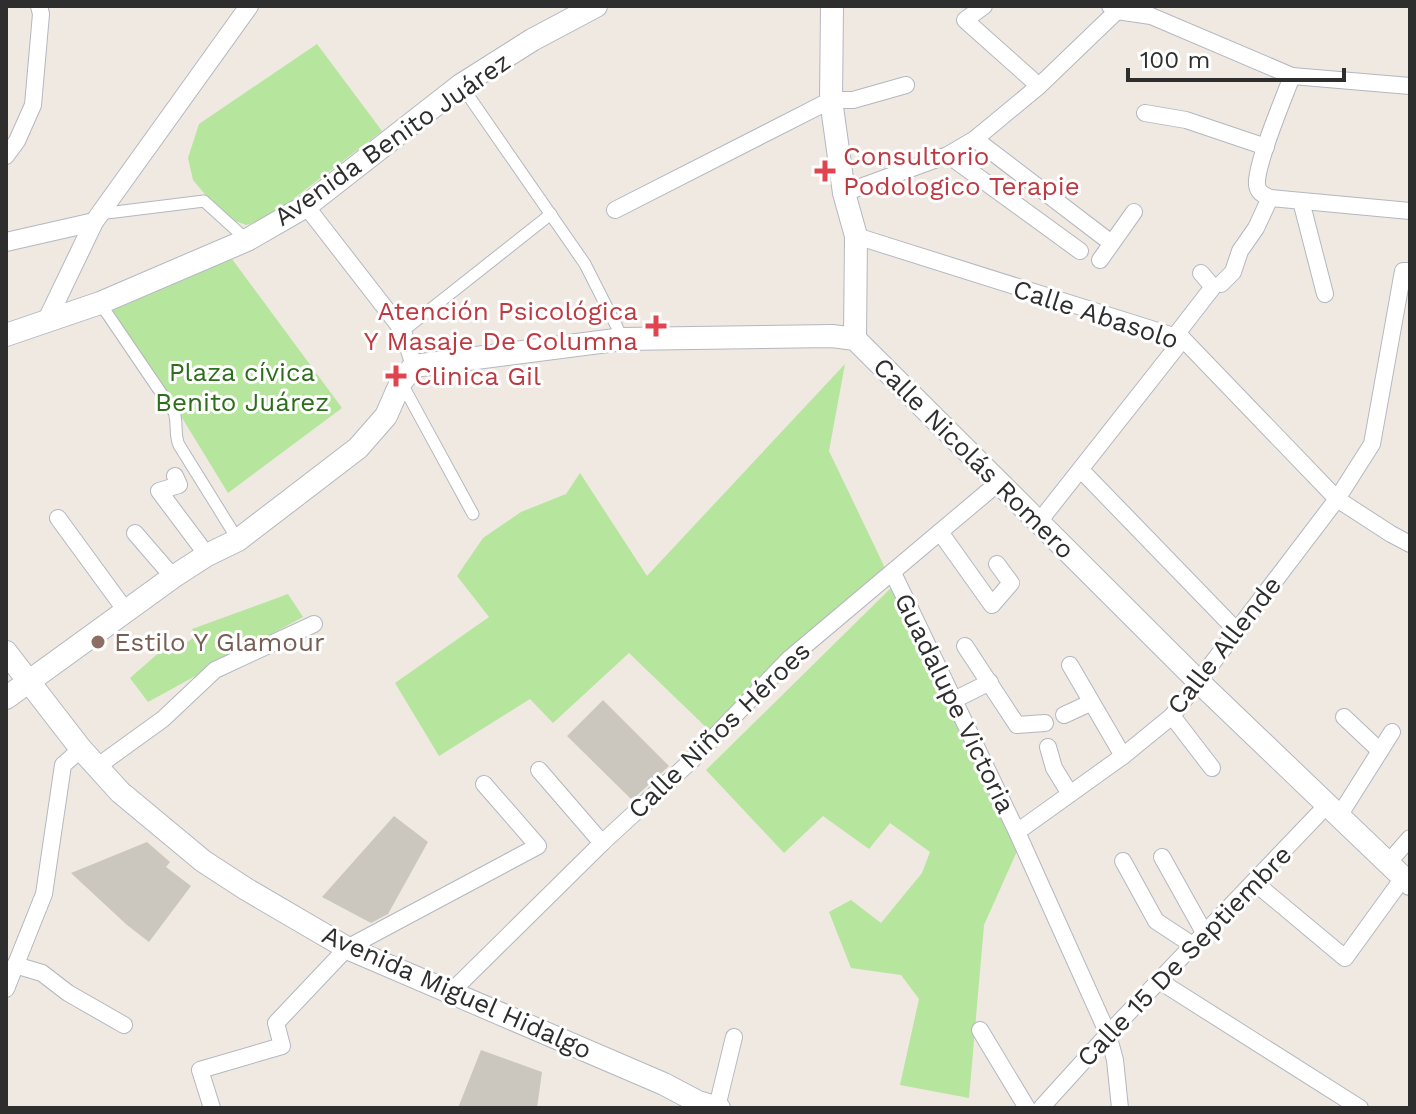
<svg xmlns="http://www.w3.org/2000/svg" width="1416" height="1114" font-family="'Work Sans',sans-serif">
	<rect width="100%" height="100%" fill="#efe9e1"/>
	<g fill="#b6e59e">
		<path d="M317,44l65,87 -115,88 -21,6 -22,-8 -31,-37 -5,-22 11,-34z"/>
		<path d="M232,259l110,149 -114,85 -52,-85 -69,-95z"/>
		<path d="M845,364l-16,87 56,117 -175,163 -81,-78 -76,70 -23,-24 -91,57 -44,-73 94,-66 -32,-41 26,-38 38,-26 45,-18 14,-21 67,103z"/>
		<path d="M892,587l126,262 -34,76 -15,173 -69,-13 19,-86 -18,-24 -50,-7 -22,-56 22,-12 30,23 41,-50 8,-21 -40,-29 -21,26 -46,-33 -39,37 -78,-83z"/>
		<path d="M288,594l15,23 -155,85 -18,-24 32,-28 7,5 27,-19 -4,-7z"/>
	</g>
	<g fill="#cbc7bf">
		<path d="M603,700l66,66 -37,34 -65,-64z"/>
		<path d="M394,816l34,26 -40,72 -17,9 -49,-26z"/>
		<path d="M147,842l23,20 -4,5 25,19 -42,56 -22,-17 -56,-52z"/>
		<path d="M481,1050l61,22 -5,36h-79z"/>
	</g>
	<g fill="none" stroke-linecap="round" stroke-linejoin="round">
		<g stroke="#b4b7c1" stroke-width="13">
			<g id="pedestrian">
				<path d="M461,85l124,179 38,75"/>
				<path d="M99,214l105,-13 43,39"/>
				<path d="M100,303l74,109c4,11 0,22 5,33l59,95"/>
				<path d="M403,331l148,-117"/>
				<path d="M401,382l72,132"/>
			</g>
		</g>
		<g stroke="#b4b7c1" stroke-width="18">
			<g id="minor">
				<path d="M984,6l-19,14 74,66"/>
				<path d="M1110,6l7,5 34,5 141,60 118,10"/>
				<path d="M1292,76c-8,22 -37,89 -35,109 1,8 7,10 13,13l140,13"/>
				<path d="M1145,113l41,7 80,27"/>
				<path d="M975,139l135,103"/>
				<path d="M948,155l132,96"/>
				<path d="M6,156l11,-15 16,-36 8,-91 -2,-8"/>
				<path d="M844,193l104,-38 27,-16 64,-53 78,-75"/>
				<path d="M1301,201l24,93"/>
				<path d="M306,206l97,125 11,35"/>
				<path d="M615,210l216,-110h22l53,-15"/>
				<path d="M856,236l327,103 154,160 54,35 19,10"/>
				<path d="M1100,260l34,-48"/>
				<path d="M1221,284l12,-12 7,-21 16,-23 14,-30"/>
				<path d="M1175,336l38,-49 -12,-14"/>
				<path d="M1081,470l156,161"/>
				<path d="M175,476l4,9 -20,6 48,64"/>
				<path d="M58,518l68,93"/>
				<path d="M1038,523l145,-184"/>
				<path d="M940,532l52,73 19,-22 -14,-19"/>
				<path d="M135,533l38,44"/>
				<path d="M893,573l124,259 91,202 7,26 5,48"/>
				<path d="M965,646l52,79 28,-2"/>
				<path d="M1070,665l53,91"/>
				<path d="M954,700l36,-18"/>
				<path d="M1064,715l26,-12"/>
				<path d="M1172,716l40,52"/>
				<path d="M1344,717l36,34"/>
				<path d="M1048,747l6,21 16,26"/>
				<path d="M98,766l65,-47 52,-49 99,-46"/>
				<path d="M539,770l63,73"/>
				<path d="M1339,816l53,-84"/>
				<path d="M1017,832l106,-76 49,-40 165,-217 35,-55 31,-173h7"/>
				<path d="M1162,857l43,77"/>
				<path d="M1123,861l33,60 38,25"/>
				<path d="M1388,863l22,-25"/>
				<path d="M1254,882l91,76 58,-80"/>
				<path d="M15,965l27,8 26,20 56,32"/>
				<path d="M1161,982l199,126"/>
				<path d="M6,989l38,-95 19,-129 18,-16"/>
				<path d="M452,991l150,-148 90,-83 97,-101 209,-176"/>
				<path d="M980,1030l47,78"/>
				<path d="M717,1107l17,-70"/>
				<path d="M212,1108l-12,-38 82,-24 -6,-23 71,-75 191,-102 -54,-62"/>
				<path d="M1041,1108l67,-74 219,-229"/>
			</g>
		</g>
		<g stroke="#b4b7c1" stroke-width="20">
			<g id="tertiary">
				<path d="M6,242l88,-20"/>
				<path d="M46,322l48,-100 155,-216"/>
			</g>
		</g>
		<g stroke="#b4b7c1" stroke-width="24">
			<g id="secondary">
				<path d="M832,6l-1,94 13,93 12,43 -1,103"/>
				<path d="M6,335l94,-32 147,-63 59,-34 155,-121 71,-45 64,-34"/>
				<path d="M6,652l75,97 39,43 83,69 43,28 101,59 317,136 34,18 21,6"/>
				<path d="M6,698l167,-121 34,-22 31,-15 120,-92 28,-32 15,-34 13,-16 209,-27 209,-3 23,3 344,343 211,202"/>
			</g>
		</g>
		<use href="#pedestrian" stroke="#fff" stroke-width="11"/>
		<use href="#minor" stroke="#fff" stroke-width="16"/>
		<use href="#tertiary" stroke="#fff" stroke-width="18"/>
		<use href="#secondary" stroke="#fff" stroke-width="22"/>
	</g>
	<g fill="#e0444e" stroke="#fff" stroke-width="3">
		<path d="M821 159h8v8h8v8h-8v8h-8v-8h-8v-8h8z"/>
		<path d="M652 314h8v8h8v8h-8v8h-8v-8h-8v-8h8z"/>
		<path d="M392 364h8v8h8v8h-8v8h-8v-8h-8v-8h8z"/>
	</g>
	<circle fill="#8d6e63" stroke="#fff" stroke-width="3" cx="98" cy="642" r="8"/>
	<g text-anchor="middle" stroke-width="6" stroke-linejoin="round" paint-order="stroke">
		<g font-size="26" fill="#2e2e2e" stroke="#fff">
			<text transform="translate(392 139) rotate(-35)" y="9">Avenida Benito Juárez</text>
			<text transform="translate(1096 314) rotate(18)" y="9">Calle Abasolo</text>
			<text transform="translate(974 458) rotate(45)" y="9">Calle Nicolás Romero</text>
			<text transform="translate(1224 645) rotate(-52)" y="9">Calle Allende</text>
			<text transform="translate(955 703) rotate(64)" y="9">Guadalupe Victoria</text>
			<text transform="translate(719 730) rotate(-44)" y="9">Calle Niños Héroes</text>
			<text transform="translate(1184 956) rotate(-46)" y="9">Calle 15 De Septiembre</text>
			<text transform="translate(457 992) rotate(24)" y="9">Avenida Miguel Hidalgo</text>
		</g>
		<g font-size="26" fill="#be3a42" stroke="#fff" text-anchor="start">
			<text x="843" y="165">Consultorio<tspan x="843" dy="30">Podologico Terapie</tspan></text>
			<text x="638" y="320" text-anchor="end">Atención Psicológica<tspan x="638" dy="30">Y Masaje De Columna</tspan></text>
			<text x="414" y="385">Clinica Gil</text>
		</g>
		<g font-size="26" fill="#2c6e1b" stroke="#fff">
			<text x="242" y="381">Plaza cívica<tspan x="242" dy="30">Benito Juárez</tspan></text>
		</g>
		<g font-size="26" fill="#785e54" stroke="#fff" text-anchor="start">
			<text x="114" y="651">Estilo Y Glamour</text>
		</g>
	</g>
	<rect width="1416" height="1114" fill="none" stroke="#2e2e2e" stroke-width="16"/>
	<path d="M1128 68v12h216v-12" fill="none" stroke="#2e2e2e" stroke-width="4"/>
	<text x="1140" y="68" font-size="24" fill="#2e2e2e" stroke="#ffffff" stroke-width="6" paint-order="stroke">100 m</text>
</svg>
